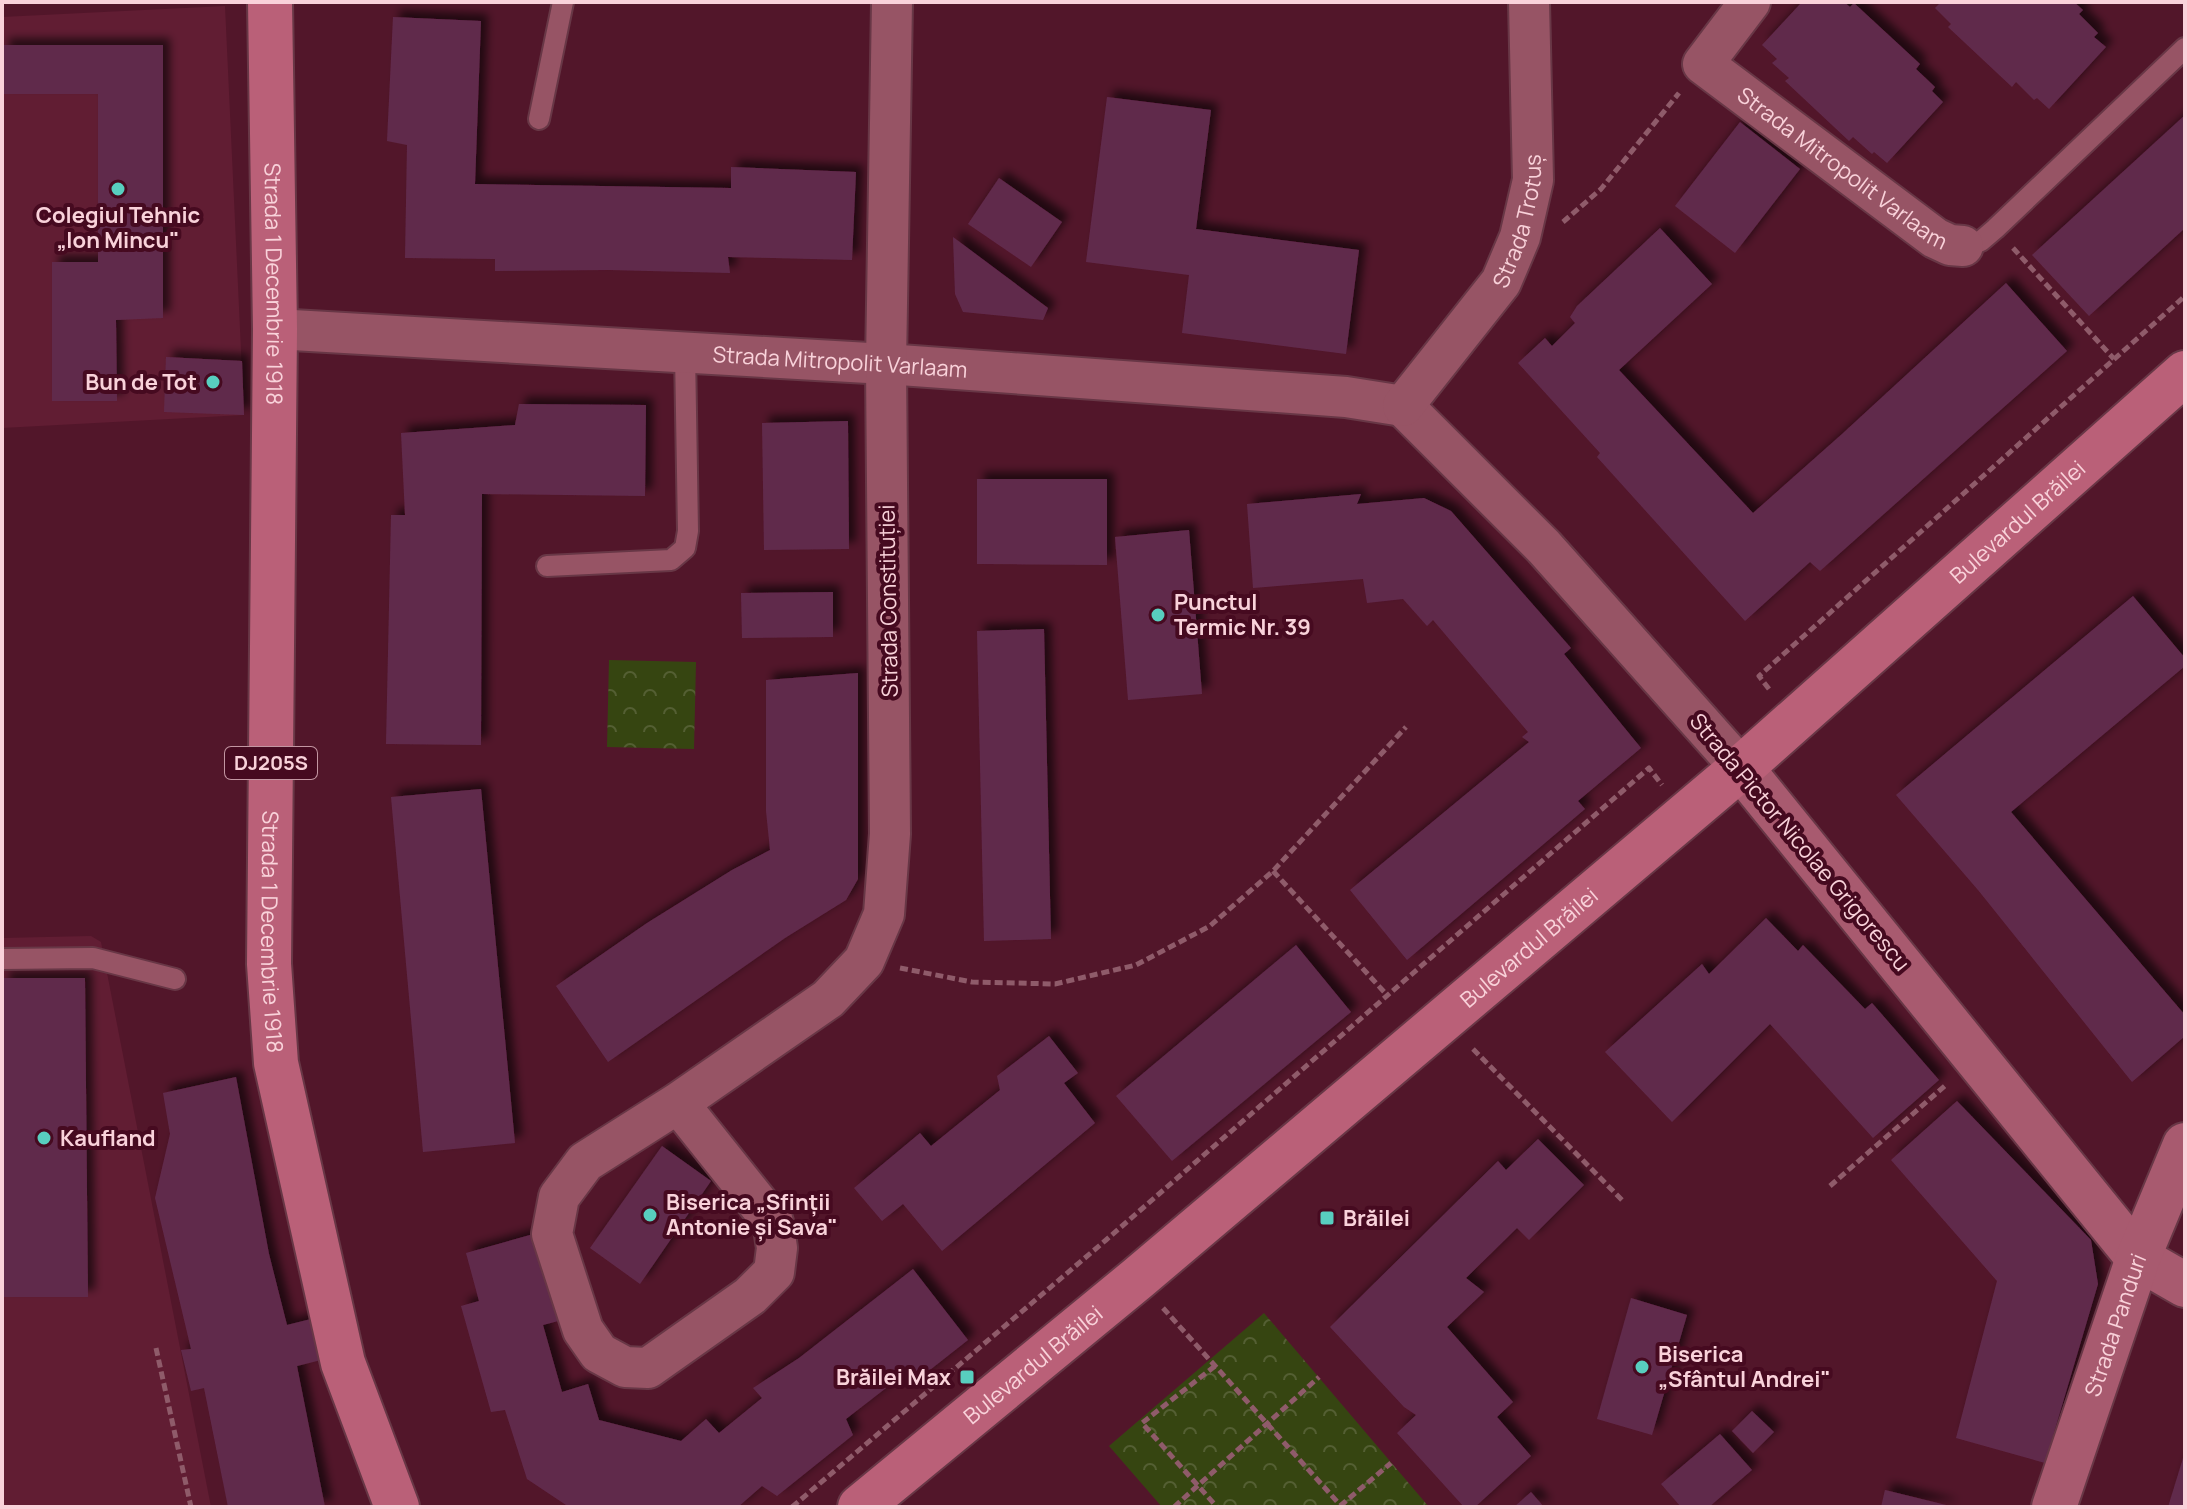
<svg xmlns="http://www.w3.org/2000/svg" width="2187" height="1509" font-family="Manrope,sans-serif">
	<defs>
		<pattern id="park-crowns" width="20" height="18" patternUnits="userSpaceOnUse" patternTransform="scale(2)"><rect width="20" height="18" fill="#364511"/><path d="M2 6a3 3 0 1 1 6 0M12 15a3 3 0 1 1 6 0" fill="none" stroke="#545f33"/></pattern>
		<filter id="shadow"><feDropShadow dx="7" dy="-7" stdDeviation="4" flood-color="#0009"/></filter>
	</defs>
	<rect width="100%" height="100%" fill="#52162a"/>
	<g fill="#611d33">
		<path d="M225,6l19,409 -242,13v-411z"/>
		<path d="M91,936l10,6 110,565h-209v-569z"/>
	</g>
	<g fill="url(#park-crowns)">
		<path d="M609,660l87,2 -2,87 -87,-2z"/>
		<path d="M1264,1313l165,194h-267l-53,-61z"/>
	</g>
	<g fill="#612a4c" filter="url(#shadow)">
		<path d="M1802,2h42l6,5 4,-4 66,61 -4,5 19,18 -3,4 11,11 -56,61 -13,-11 -2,2 -19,-17 -4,4 -64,-60 4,-3 -17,-15 5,-4 -15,-14z"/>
		<path d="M1936,2h138l9,8 -4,4 19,19 -4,4 12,10 -57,62 -12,-11 -3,2 -18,-18 -4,5 -64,-60 3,-3 -16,-16 4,-4z"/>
		<path d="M393,17l88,4 -6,163 256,4v-21l125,5 -4,88 -124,-3 2,16 -121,-3 -114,1v-12l-90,-1 2,-113 -20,-4z"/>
		<path d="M2,45h161v273l-47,2 1,81h-65v-139h46v-168h-96z"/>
		<path d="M1107,97l104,13 -15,119 163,21 -13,104 -164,-21 7,-58 -103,-13z"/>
		<path d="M2185,115v113l-96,88 -57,-61z"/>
		<path d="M1740,122l60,47 -65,84 -60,-47z"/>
		<path d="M999,178l63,44 -31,45 -63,-43z"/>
		<path d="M1660,228l52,56 -93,86 134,143 89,-79 164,-151 61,68 -247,220 -10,-9 -65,59 -148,-164 3,-4 -82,-90 27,-25 7,8 23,-23 -5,-6 7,-11z"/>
		<path d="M953,237l95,71 -5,12 -80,-8 -8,-18z"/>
		<path d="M166,357l76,4 2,54 -80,-3z"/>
		<path d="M519,404l127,1 -1,91 -163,-2 -1,251 -95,-1 5,-229h14l-4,-82 114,-8z"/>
		<path d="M848,421l1,128 -85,1 -2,-127z"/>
		<path d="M977,479h130v86l-130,-1z"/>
		<path d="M1361,494l-4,10 67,-6 27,13 120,137 -7,6 77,94 -63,53 7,8 -178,151 -57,-70 179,-148 -7,-5 6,-5 -95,-112 -6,6 -24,-27 -36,4 -4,-24 -110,9 -6,-84z"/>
		<path d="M1189,530l13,164 -74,6 -13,-163z"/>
		<path d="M833,592v45l-91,1 -1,-45z"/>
		<path d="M2133,596l52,62v8l-174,146 174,203v21l-53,46 -154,-192 -82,-95z"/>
		<path d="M1044,629l7,310 -67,2 -7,-310z"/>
		<path d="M858,673v206l-12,21 -61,38 -177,124 -52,-76 91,-63 85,-53 38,-20 -4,-39v-131z"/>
		<path d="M481,789l34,354 -92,9 -32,-355z"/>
		<path d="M1766,918l32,33 5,-6 62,64 7,-6 67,77 -66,58 -103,-114 -98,98 -67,-70 97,-88 7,10z"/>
		<path d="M1296,945l55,67 -179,149 -56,-65z"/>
		<path d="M2,978h83l3,319h-86z"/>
		<path d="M1049,1036l29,37 -14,10 31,40 -153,128 -39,-47 -21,17 -28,-33 66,-55 11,13 69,-56 -3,-14z"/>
		<path d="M236,1077l33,177 18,71 28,-7 10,41 -28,7 28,141h-97l-24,-119 -13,3 -10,-41 10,-1 -36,-151 15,-64 -7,-41z"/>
		<path d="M1957,1101l134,139 7,44 -53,179 -89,-25 41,-157 -106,-121z"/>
		<path d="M1538,1139l46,46 -55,55 -12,-12 -51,50 18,14 -37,35 66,75 -16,15 34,39 -56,51h-11l-67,-74 19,-18 -12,-8 -74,-80 168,-166 8,9z"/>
		<path d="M662,1146l49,35 -71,103 -50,-36z"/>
		<path d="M537,1233l25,87 -19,5 19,67 26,-8 11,36 82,21 25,-22 13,14 43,-35 -9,-10 46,-30 114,-89 55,71 -61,48 -8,-10 -53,41 7,16 -76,61 -15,-10 -24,21h-169l-42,-28 -22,-69 -14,2 -30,-106 18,-5 -13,-48z"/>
		<path d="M1631,1298l56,17 -35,120 -55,-16z"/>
		<path d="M1752,1411l22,21 -21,21 -21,-22z"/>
		<path d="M1720,1434l32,36 -43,37h-28l-20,-23z"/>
		<path d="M2184,1455l1,52h-17z"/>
		<path d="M1885,1490l65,16v1h-69z"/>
		<path d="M1531,1492l13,15h-30z"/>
	</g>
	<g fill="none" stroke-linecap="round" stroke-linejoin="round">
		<g stroke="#683746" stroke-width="24">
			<g id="lane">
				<path d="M539,119l24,-117"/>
				<path d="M1963,246l18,-5 14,-12 190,-181"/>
				<path d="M547,566l124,-6 14,-12 3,-17 -3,-179"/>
				<path d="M2,959l91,-1 82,21"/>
			</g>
		</g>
		<g stroke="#683746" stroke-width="44">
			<g id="street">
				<path id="s1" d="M1750,2l-47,62 232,174 15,7 13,1"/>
				<path id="s2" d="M275,329l611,35 460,33 57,9"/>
				<path d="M1403,406l141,141 197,221"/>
				<path id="s3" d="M1403,406l98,-124 19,-45 13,-57 -4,-178"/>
				<path d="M678,1103l95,119 4,26 -3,24 -24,24 -102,72 -23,-1 -26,-14 -16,-23 -31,-96 7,-37 26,-35 93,-59 150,-104 36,-38 20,-47 6,-80 -4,-470 6,-362"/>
			</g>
		</g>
		<g stroke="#683746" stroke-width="48">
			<g id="secondary">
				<path d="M1741,768l397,490 47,27"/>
				<path id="s4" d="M2054,1507l84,-249 47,-113"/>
			</g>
		</g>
		<g stroke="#683746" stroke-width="48">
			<g id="primary">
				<path id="s5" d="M270,2l5,327 -6,635 7,99 67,300 54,144"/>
				<path id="s6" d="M860,1507l277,-228 604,-511 444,-395"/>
			</g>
		</g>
		<g stroke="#8f5b6a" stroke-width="5" stroke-dasharray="8 4" stroke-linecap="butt">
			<path d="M1563,222l38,-33 78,-96"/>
			<path d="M2013,248l101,111"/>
			<path d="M1769,689l-10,-13 426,-380"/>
			<path d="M1273,871l114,124"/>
			<path d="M900,968l72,14 83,2 81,-19 74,-39 63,-55 133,-144"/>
			<path d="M1473,1049l151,153"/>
			<path d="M1830,1186l117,-102"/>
			<path d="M1163,1308l179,199"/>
			<path d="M156,1348l35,159"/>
			<path d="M1215,1366l-73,57 75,84"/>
			<path d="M1340,1506l51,-43"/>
			<path d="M792,1507l314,-267 543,-472 13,17"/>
			<path d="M1174,1507l145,-130"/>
		</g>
		<use href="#lane" stroke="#975465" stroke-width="20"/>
		<use href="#street" stroke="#975465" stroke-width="40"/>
		<use href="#secondary" stroke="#a85a6f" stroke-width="44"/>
		<use href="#primary" stroke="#ba6078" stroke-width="44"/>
	</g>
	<g fill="#58cebf" stroke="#460a20" stroke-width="3">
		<circle cx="118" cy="189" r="8"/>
		<circle cx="213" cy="382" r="8"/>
		<circle cx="1158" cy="615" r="8"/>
		<circle cx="44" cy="1138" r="8"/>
		<circle cx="650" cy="1215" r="8"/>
		<rect x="1319" y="1210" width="16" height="16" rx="4"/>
		<circle cx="1642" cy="1367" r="8"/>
		<rect x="959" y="1369" width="16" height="16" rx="4"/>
	</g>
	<g text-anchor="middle" stroke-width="8" stroke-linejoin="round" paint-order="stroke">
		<rect fill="#460a20" stroke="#c396a2" stroke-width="2" x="225" y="747" width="92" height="32" rx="6"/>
		<g font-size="20" font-weight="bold" fill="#f9d2da">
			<text x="271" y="770">DJ205S</text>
		</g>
		<g font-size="22" fill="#f9d2da" stroke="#460a20">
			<text dy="8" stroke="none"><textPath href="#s1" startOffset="252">Strada Mitropolit Varlaam</textPath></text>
			<text dy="8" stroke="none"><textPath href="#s3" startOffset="222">Strada Trotuș</textPath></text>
			<text dy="8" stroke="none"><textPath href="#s5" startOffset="282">Strada 1 Decembrie 1918</textPath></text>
			<text dy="8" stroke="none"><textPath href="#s2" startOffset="566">Strada Mitropolit Varlaam</textPath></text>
			<text dy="8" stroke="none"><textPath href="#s6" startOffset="1520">Bulevardul Brăilei</textPath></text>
			<text transform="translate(888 601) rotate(-91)" y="8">Strada Constituției</text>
			<text transform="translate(1800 842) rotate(50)" y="8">Strada Pictor Nicolae Grigorescu</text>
			<text dy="8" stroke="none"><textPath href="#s5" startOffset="930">Strada 1 Decembrie 1918</textPath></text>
			<text dy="8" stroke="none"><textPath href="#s6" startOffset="872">Bulevardul Brăilei</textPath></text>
			<text dy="8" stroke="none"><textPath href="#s4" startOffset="192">Strada Panduri</textPath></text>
			<text dy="8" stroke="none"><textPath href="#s6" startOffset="224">Bulevardul Brăilei</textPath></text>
		</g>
		<g font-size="22" font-weight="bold" fill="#f9d2da" stroke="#460a20" text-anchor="start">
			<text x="118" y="223" text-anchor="middle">Colegiul Tehnic<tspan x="118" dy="25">„Ion Mincu"</tspan></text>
			<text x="197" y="390" text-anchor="end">Bun de Tot</text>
			<text x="1174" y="610">Punctul<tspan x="1174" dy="25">Termic Nr. 39</tspan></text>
			<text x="60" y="1146">Kaufland</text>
			<text x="666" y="1210">Biserica „Sfinții<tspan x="666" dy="25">Antonie și Sava"</tspan></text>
			<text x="1343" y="1226">Brăilei</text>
			<text x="1658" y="1362">Biserica<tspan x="1658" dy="25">„Sfântul Andrei"</tspan></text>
			<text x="951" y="1385" text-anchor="end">Brăilei Max</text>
		</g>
	</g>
	<rect width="2187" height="1509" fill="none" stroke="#f9d2da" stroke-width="8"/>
</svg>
